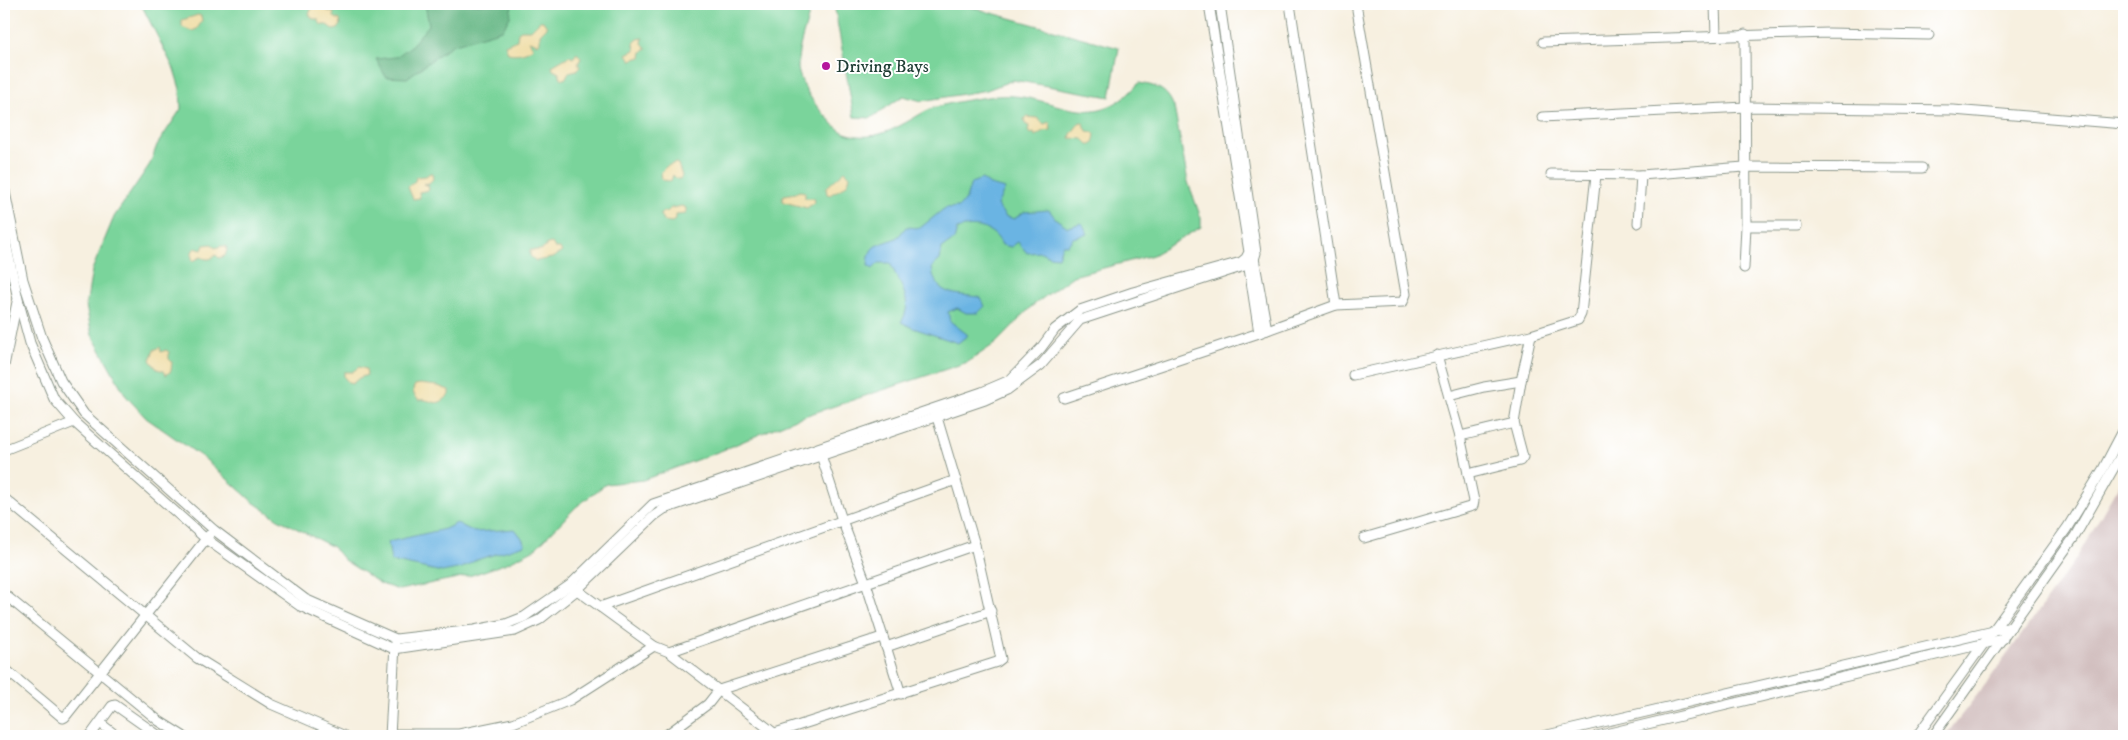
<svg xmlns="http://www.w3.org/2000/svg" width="2128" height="740" font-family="'IM FELL DW Pica',serif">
	<rect width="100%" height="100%" fill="#fff"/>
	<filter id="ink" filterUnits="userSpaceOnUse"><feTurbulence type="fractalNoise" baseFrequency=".02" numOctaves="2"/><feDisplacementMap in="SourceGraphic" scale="10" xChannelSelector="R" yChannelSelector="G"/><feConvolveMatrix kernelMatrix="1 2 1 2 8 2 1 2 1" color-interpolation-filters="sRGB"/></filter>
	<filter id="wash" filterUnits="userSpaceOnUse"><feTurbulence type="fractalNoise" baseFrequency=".0096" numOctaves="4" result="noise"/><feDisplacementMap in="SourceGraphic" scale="20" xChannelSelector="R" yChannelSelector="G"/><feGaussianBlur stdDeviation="1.12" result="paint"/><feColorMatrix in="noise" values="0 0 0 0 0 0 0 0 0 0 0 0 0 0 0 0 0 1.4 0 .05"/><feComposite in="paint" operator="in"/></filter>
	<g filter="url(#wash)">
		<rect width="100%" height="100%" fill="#f7f0e0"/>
		<path fill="#d2bfbf" d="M2124,476v260h-179l43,-55 88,-122z"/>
		<g fill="#7ad49b" stroke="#4c8868">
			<path d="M141,4h670c-3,21 -14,41 -13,63 0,12 16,38 25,46 6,6 14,17 22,20 33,12 59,-11 85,-24 11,-5 54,-12 67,-13 56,-5 93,43 142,-13 18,3 28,6 35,24l14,75 13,36v9l-48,28 -80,21 -41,30 -36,37 -28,19 -173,57 -72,31 -80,30 -37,4 -30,23 -41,42 -28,14 -35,12 -73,15 -18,-6 -37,-24 -11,-13 -55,-28 -25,-17 -48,-43 -59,-41 -20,-22 -34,-61 -6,-29 6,-36 22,-53 36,-53 7,-19 24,-36 -1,-20 -6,-20z"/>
			<path d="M834,4h125l160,44 -9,49 -97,-17 -26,10 -65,11 -19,-5 -32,22 -17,-1z"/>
		</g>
		<path fill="#63b683" stroke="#417a5c" d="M425,4h87l-2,13 -8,13 -50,15 -45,33 -21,-1 -10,-18 20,-2 14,-10 19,-22z"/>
		<g fill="#eeda9e" stroke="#868c69">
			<path d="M324,6l2,4 8,3v4l6,3 1,5 -3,4 -4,1 -7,-5h-6l-3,-6h-5l-4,-5 3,-6z"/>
			<path d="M198,15l3,1 1,5 -5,8 -5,2 -10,-4v-7z"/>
			<path d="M540,21h3l4,6 -7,7v8l-2,2 -9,-3 4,6c-4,6 -18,8 -25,6l-3,-8 12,-5 1,-8 3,-2h10z"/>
			<path d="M643,38l-1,5 5,6 -5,3 -1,5 -10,3 -4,-6 8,-4 -1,-7 4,-4z"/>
			<path d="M577,53l4,5 -3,6 2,3 -3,3 -8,2 -4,7 -4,-1 -2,-5 -6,-3 -1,-4 17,-10 4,2z"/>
			<path d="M1027,117l10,1 7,6 6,-2 1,8 -8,1 -8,5 -1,-3 -4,1 -2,-3 1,-5 -4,-2 -1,-5z"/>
			<path d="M1080,122l3,1 4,8 6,1 2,3 -2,9h-5l-5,-5 -13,-1 1,-4z"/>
			<path d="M675,163l3,1 4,12 -2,3h-3l-4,-4 -2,6 -9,-1 -1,-8 6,-6z"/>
			<path d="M845,171l5,5c-2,13 -12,13 -20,19l-3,-1 -1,-6 2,-2z"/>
			<path d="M430,173h2l1,6 -4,4 -5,1 4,1 1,5 -10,2 1,6 -7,1 -5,-12 7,-6 1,-4 10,-1z"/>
			<path d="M799,191l6,1v6h9l1,4 -8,6 -23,-6 -2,-3 2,-4 12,-2z"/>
			<path d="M682,206l4,2v6l-10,1v4l-4,3 -8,-1 -4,-6 3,-3h4l4,-4z"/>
			<path d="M552,243l3,5h5l2,4 -10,6 -16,3 -6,-5v-6c6,0 14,2 17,-6z"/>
			<path d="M212,244l3,4 6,-2h5l1,4 -2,6 -6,2 -3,-3c-5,5 -9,5 -15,2l-8,4c-2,-4 -2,-10 2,-13l7,2 2,-5z"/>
			<path d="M160,347l1,5 5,-2 3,2v7l3,3 -1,9 -5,4 -2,-4 -7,-2 -7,-9 4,-10z"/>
			<path d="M359,367l7,2 1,6 -8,3 -7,6 -3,-1 -5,-6v-5h8z"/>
			<path d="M420,384l18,2 11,4v5c-14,15 -16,3 -30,5 -5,-4 -8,-9 -4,-15z"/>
		</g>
		<g fill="#6ab4e3" stroke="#44788c">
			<path d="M982,179l8,6 15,4 -8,16 8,11 9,3 10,-7 25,-2 7,9 12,8 14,-4 6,11 -15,4 -5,7h-6l-4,12 -9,-1 -8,-4 -14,1 -9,-11 -7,5 -9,-2c-8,-18 -28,-22 -45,-16l-3,11 -12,8 -2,12 -8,7c2,29 24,27 47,30l6,9 -7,7h-12l-9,-5 -9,4 2,9 18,14 -10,8 -45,-15 -12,-6c14,-20 -2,-39 -11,-59h-11l-6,6 -5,-3c1,-25 10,-19 28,-28 4,-2 7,-8 10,-11l14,1 25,-20 14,-1 7,-8 5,-16z"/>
			<path d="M457,523l17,9 41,-3 7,9 3,7 -49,15 -14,8 -20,4 -51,-11 -3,-19 57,-13z"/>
		</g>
	</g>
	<g filter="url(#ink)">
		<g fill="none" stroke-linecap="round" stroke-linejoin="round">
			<g stroke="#8b968a" stroke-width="11">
				<g id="minor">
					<path d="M1290,4l46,301"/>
					<path d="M1715,4l1,32"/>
					<path d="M1543,42l285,-9 101,2"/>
					<path d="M1542,117l204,-10 207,3 171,14"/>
					<path d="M1551,174l90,1 103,-8 178,1"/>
					<path d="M4,187l19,93 19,58 19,43 23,33 130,116 91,69 91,40 78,-9 32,-6 18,-7 46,-32 83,-81 329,-112 28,-12 31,-32 14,-19 25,-19 53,-18 108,-30 5,-4 3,-6 -40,-248"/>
					<path d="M1638,223l3,-48"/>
					<path d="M1746,226h50"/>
					<path d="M4,234l14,65 12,44 24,56 20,23 132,117 94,67 94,43 121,-18 24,-11 38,-30 77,-74 10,-7 321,-109 22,-10 34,-25 39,-45 173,-57 3,-10 -36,-249"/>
					<path d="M1254,258l13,72"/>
					<path d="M1248,262l11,71"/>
					<path d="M1744,268l2,-42 -1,-192"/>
					<path d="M4,366l13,-64"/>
					<path d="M1353,375l178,-40 47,-15 3,-6 15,-139"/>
					<path d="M1449,396l35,-9 37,-6"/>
					<path d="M1064,398l195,-65 77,-28 67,-3 3,-8 -50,-290"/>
					<path d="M1460,436l54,-13"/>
					<path d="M4,450l70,-28"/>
					<path d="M820,452l22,68 24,63 35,111"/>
					<path d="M1468,474l52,-13 3,-4 -9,-34 7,-42 10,-46"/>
					<path d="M4,498l193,160 74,46 74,32"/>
					<path d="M1364,538l109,-32 1,-5 -14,-65 -23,-81"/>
					<path d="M573,587l81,59 15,6 109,84"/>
					<path d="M4,594l155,127 24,15"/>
					<path d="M600,607l356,-127"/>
					<path d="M886,647l105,-36"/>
					<path d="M669,652l306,-107"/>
					<path d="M4,668l59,50 2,-1 144,-182"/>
					<path d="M100,723l17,13"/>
					<path d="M775,733l222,-71 4,-3 -26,-114 -39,-131"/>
					<path d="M391,734h68l54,-11 57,-23 84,-54"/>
					<path d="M90,736l22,-30 3,-1 44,31"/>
					<path d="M390,736l5,-91"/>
					<path d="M665,736l43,-32 11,-14 163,-53"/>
					<path d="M1543,736l468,-109"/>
					<path d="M1597,736l406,-97"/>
					<path d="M1917,736l150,-208 36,-59 21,-40"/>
					<path d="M1933,736l142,-200 49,-86"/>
				</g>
			</g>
			<use href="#minor" stroke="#fff" stroke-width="9"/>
		</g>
	</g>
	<circle fill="#b5179e" stroke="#fff" stroke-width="2" cx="826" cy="66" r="5"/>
	<g text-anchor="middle" stroke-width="4" stroke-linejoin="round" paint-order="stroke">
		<g font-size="18" fill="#1f3d34" stroke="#fff" text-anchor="start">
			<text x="836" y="72">Driving Bays</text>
		</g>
	</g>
	<rect width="2128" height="740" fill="none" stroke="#fff" stroke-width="20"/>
</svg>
